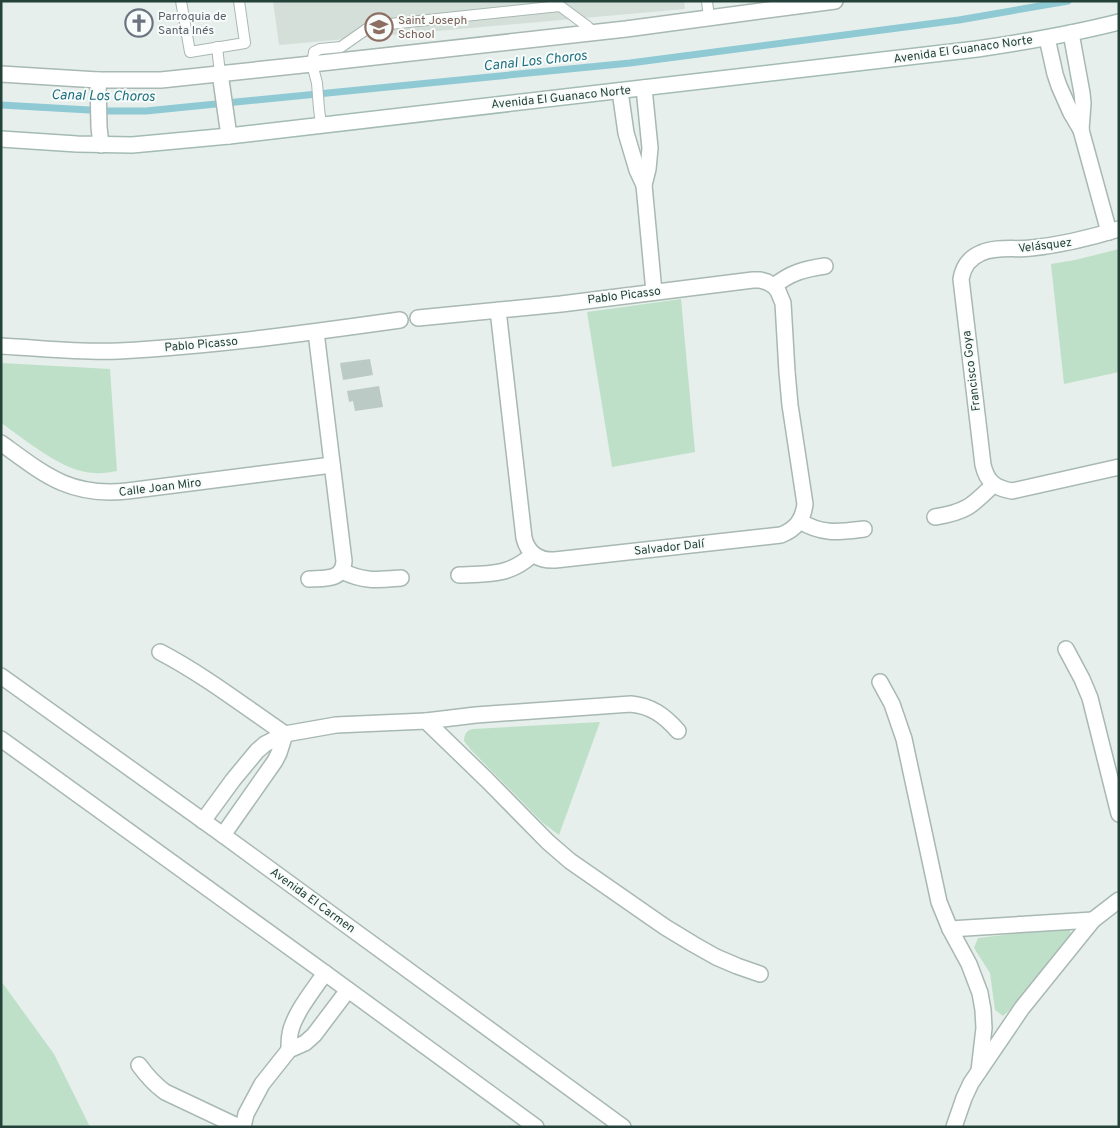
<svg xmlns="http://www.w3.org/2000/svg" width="1120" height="1128" font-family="Overpass,sans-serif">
	<rect width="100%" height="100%" fill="#e6efeb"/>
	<path fill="#d4dfda" d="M273,1h411l1,8 -406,36z"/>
	<g fill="#bfe0c8">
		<path d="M1119,249v123l-55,12 -13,-120 24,-4z"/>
		<path d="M681,299l14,153 -83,15 -25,-155z"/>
		<path d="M1,363l109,6 7,102c-7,1 -16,3 -23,2 -31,-1 -68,-33 -93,-50z"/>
		<path d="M600,722l-41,113 -16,-12 -72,-73 -7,-9c0,-7 3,-11 9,-12z"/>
		<path d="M1063,928l7,2 1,6 -60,73 -8,7 -8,-6 -5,-37 -16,-25 4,-10z"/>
		<path d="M1,981l53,73 36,73h-89z"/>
	</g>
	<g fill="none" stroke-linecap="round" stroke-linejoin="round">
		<path stroke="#8ec9d4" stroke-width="7" d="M1,105l106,6h39l484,-48 329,-43 109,-19"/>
	</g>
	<g fill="#bbcac4">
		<path d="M370,359l3,16 -30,5 -3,-17z"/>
		<path d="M379,386l4,21 -28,4 -2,-10 -4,1 -2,-11z"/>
	</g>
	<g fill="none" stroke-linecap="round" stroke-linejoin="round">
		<g stroke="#a8b8b2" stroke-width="12">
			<g id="lane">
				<path d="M181,1l9,51 55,-9 -6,-42"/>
				<path d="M707,1l2,17"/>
				<path d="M217,47l3,26"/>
				<path d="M321,124l-2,-15 -2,-26 -5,-19 2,-12 6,-3 21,-2 30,-21 189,-20 27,20 6,6"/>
			</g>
		</g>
		<g stroke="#a8b8b2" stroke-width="18">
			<g id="street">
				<path d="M1071,33l11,60 1,10 -2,27"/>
				<path d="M1047,38l8,36 4,12 12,27 10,17 28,102"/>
				<path d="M220,73l9,63"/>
				<path d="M1,74l97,6h63l151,-16 314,-35 209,-28"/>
				<path d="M98,80l1,47 2,18"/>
				<path d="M644,88l6,60 -2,21 -4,16 10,107"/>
				<path d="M620,91l6,42 11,37 7,15"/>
				<path d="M1119,229c-29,9 -58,16 -88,19 -16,2 -35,-2 -50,5 -12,5 -18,14 -20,26l22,186c4,17 12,23 29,26l107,-24"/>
				<path d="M774,286c16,-13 30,-17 51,-20"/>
				<path d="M418,318l143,-14 192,-24h7l7,2 7,4 4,5 5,12 4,69 3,33 15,99c-2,16 -9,25 -24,31l-226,25c-16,1 -27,-6 -31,-22l-26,-228"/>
				<path d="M1,346c40,2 79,7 118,5 95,-5 188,-18 281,-31"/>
				<path d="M1,443c44,32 69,54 126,48l205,-26"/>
				<path d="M935,517c31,-5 37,-11 58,-32"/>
				<path d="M800,521c22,14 39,11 64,8"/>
				<path d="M342,571c22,11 36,9 59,7"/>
				<path d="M459,575c29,-1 51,1 74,-21"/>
				<path d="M309,579c15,-1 34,2 35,-18l-28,-229"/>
				<path d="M1066,649l16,30 8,19 29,116"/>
				<path d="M160,652c44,23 84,54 125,82"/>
				<path d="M1,676l222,159 400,292"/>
				<path d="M880,682l12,22 12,35 35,163 11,27 19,35 11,29 3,17 1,18 -5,43"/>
				<path d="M426,721l50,-6 155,-11c20,2 33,11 47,27"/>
				<path d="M1,739l324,234 211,154"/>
				<path d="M203,821l30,-41 24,-29 8,-7 20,-10 51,-9 90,-4 61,59 61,62 22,19 95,66 28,17 23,13 21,9 23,8"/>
				<path d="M223,835l52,-74 4,-8 6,-19"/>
				<path d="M950,929l143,-9"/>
				<path d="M289,1050c0,-6 0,-11 1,-16 3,-19 24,-45 35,-61"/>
				<path d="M139,1065c8,11 15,19 26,27l74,35"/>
				<path d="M243,1127l3,-13 16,-30 27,-34 16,-7 9,-8 34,-45"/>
				<path d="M954,1127l10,-29 7,-15 51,-75 71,-88 26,-20"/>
			</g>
		</g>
		<g stroke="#a4bbb3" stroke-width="18">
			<path id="secondary" d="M1,139l76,5 55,1 97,-9 748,-87c48,-7 95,-15 142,-27"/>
		</g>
		<use href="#lane" stroke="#fff" stroke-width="10"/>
		<use href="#street" stroke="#fff" stroke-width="15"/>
		<use href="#secondary" stroke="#fff" stroke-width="15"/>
	</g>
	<defs>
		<g id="church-ring" transform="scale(1.4375)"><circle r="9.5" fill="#f7fbf9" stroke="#6b7280" stroke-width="1.5"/><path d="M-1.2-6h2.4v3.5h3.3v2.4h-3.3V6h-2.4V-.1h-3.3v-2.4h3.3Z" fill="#6b7280"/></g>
		<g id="school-ring" transform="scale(1.4375)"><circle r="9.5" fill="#f7fbf9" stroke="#8d6e63" stroke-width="1.5"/><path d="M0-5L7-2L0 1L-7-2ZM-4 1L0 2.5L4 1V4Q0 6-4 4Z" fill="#8d6e63"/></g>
	</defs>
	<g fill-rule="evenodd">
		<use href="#church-ring" x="139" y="23"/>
		<use href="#school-ring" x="379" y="27"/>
	</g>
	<g text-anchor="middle" stroke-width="4" stroke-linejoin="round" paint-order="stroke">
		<g font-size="12" fill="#5b616d" stroke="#f7fbf9" text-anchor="start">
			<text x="158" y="20">Parroquia de<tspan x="158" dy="14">Santa Inés</tspan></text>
		</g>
		<g font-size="12" fill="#785e54" stroke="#f7fbf9" text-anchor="start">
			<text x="398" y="24">Saint Joseph<tspan x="398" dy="14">School</tspan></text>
		</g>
		<g font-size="12" fill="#24423a" stroke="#f7fbf9">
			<text transform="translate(963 49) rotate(-8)" y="4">Avenida El Guanaco Norte</text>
			<text transform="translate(561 97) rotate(-6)" y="4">Avenida El Guanaco Norte</text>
			<text transform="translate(1045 245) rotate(-7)" y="4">Velásquez</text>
			<text transform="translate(624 295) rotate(-7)" y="4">Pablo Picasso</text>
			<text transform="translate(201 344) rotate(-5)" y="4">Pablo Picasso</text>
			<text transform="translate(971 371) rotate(-97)" y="4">Francisco Goya</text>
			<text transform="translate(160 487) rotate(-7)" y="4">Calle Joan Miro</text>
			<text transform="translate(669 547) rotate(-6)" y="4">Salvador Dalí</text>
			<text transform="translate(313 900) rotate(36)" y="4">Avenida El Carmen</text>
		</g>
		<g font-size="14" font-style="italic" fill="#1c6f80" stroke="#f7fbf9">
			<text transform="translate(535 60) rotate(-6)" y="5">Canal Los Choros</text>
			<text transform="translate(103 95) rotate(1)" y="5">Canal Los Choros</text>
		</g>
	</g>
	<rect width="1120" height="1128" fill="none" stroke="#24423a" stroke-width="5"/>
</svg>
